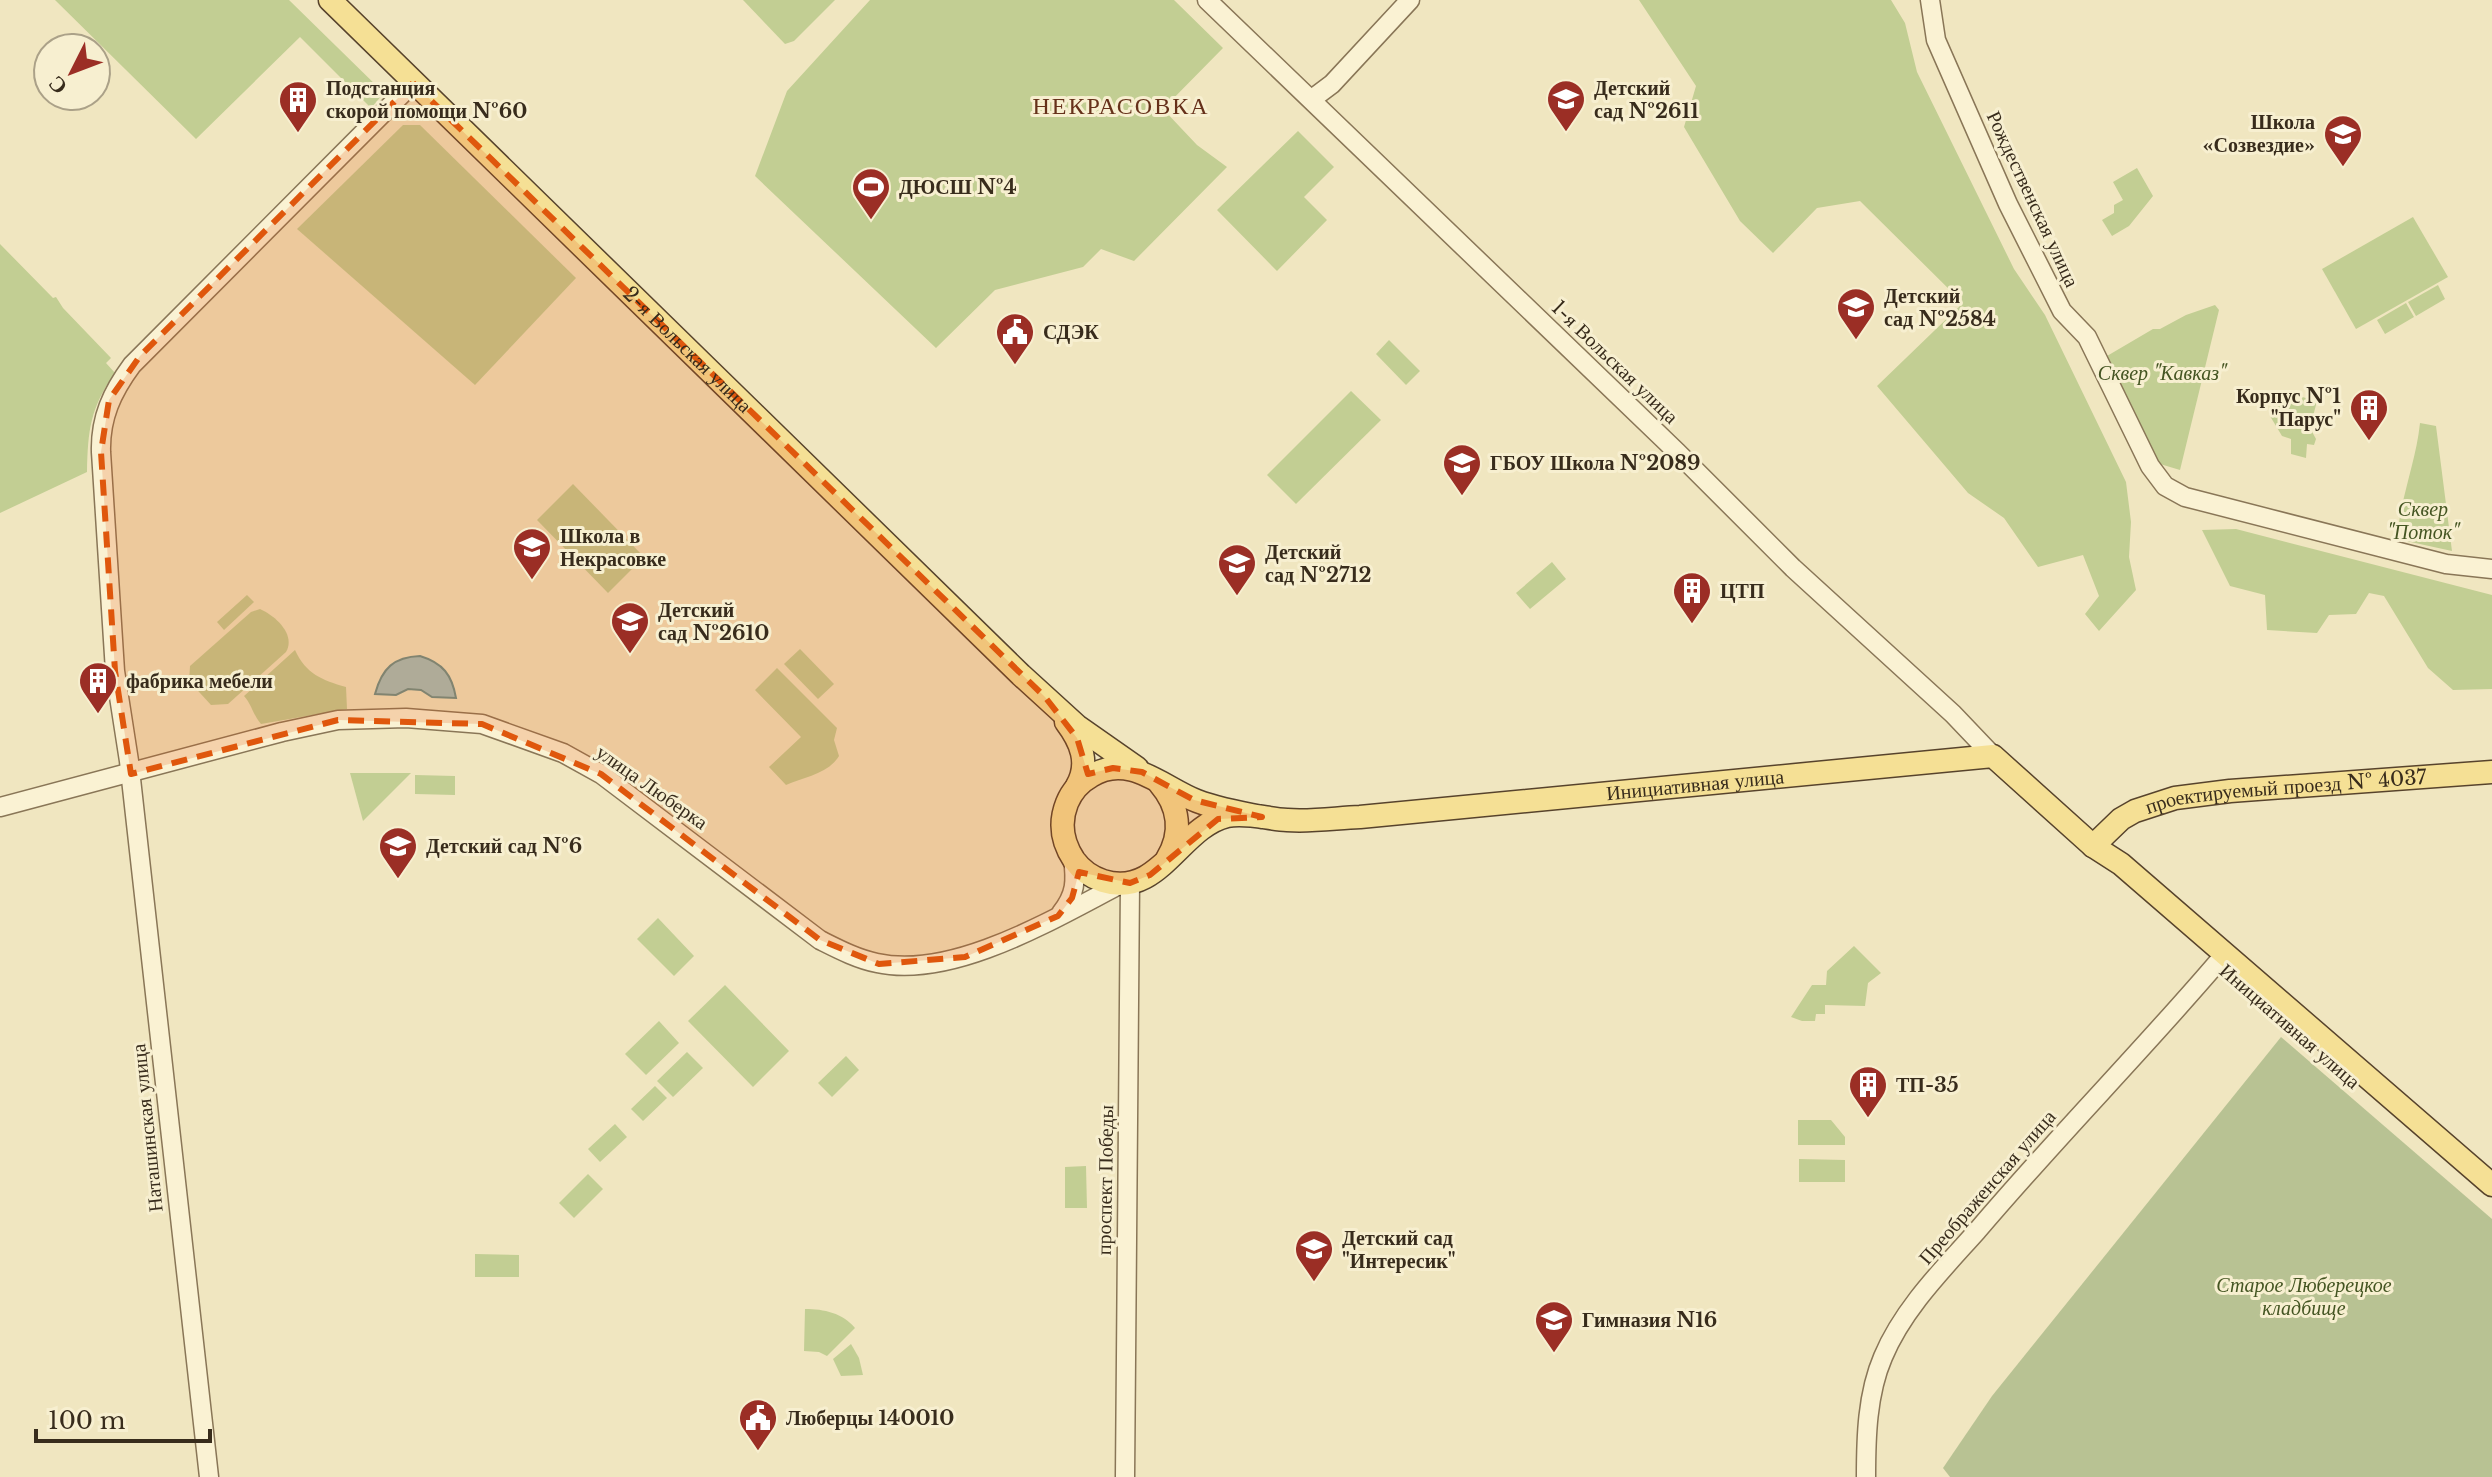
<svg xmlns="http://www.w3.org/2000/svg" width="2492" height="1477" font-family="'Libre Baskerville',serif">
	<rect width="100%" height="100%" fill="#f0e6c0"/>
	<g fill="#c2ce93">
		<path d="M55,0h234l95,93 -13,15 -71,-71 -104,102z"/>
		<path d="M743,0h92l-41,41 -9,3z"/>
		<path d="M870,0h304l49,48 -60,61 34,36 30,22 -93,94 -33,-12 -18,18 -88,23 -59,58 -181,-172 32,-85z"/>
		<path d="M1639,0h252l14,23 12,49 97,197 31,46 81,167 5,40 -2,35 7,33 -37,41 -14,-17 14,-18 -16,-41 -45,12 -34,-49 -36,-25 -91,-107 86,-83 -103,-102 -43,7 -44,45 -33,-32 -56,-94 12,-41z"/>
		<path d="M403,125h17l156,153 -101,107 -178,-156z"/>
		<path d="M1298,131l36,36 -30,30 23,23 -50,51 -60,-61z"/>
		<path d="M2137,168l16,28 -24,30 -17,10 -10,-16 12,-7v-8l9,-5 -10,-18z"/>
		<path d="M2413,217l35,60 -92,52 -34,-60z"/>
		<path d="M0,244l53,54 3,-1 7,11 48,50 -5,5 9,10c-25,35 -27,57 -28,99l-87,41z"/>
		<path d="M2438,285l7,14 -29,17 -8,-14z"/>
		<path d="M2406,303l8,14 -29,17 -8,-14z"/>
		<path d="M2215,305l4,5 -39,160 -20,-6 -53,-108 46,-27h7l26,-14z"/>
		<path d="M1389,340l31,31 -14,14 -30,-31z"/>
		<path d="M2277,390l29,8 1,-4 11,3 -8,31 6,11 -2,6 -7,-1 -1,14 -15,-4v-15l-9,-3 -12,-20z"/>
		<path d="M1351,391l30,29 -85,84 -29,-29z"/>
		<path d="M2420,423l16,3 16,125 -55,-12c3,-40 19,-77 23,-116z"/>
		<path d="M573,484l71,73 -36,36 -71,-73z"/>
		<path d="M2236,529l256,66v94l-39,1 -25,-22 -44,-72 -15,-3 -13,21 -27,1 -12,18 -50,-3 -2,-35 -35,-9 -28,-56z"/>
		<path d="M1552,562l14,17 -36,30 -14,-16z"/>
		<path d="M247,595l7,7 -30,28 -7,-8z"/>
		<path d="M260,609c16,7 36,26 26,43l-58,52 -17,1 -22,-24 1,-15 61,-54z"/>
		<path d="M800,649l34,35 -16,15 -34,-35z"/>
		<path d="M295,650c11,24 27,30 51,37l1,22 -86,15c-8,-9 -9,-19 -17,-28z"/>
		<path d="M777,668l60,60 -3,12 5,16c-11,18 -35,21 -53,29l-17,-18 32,-30 -46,-47z"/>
		<path d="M350,773h61l-48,48z"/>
		<path d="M415,775l40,1v19l-40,-1z"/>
		<path d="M658,918l36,38 -20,20 -37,-37z"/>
		<path d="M1854,946l27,27 -13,10 -3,23 -40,-1v9h-9l-1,7h-13l-11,-4 21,-32h14l1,-14z"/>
		<path d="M725,985l64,66 -36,36 -65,-66z"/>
		<path d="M659,1021l20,22 -33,32 -21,-21z"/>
		<path d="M687,1052l16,16 -30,29 -16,-16z"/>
		<path d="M846,1056l13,14 -27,27 -14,-14z"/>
		<path d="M655,1086l12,12 -24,23 -12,-12z"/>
		<path d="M1798,1120h33l14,17v8h-47z"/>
		<path d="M615,1124l12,13 -27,25 -12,-13z"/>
		<path d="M1799,1159l46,1v22h-46z"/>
		<path d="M1086,1166l1,42h-22v-41z"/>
		<path d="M588,1174l15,15 -29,29 -15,-15z"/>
		<path d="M475,1254l44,1v22h-44z"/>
		<path d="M805,1309c19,0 38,4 50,19l-28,28 -8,-4 -15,-1z"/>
		<path d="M851,1344l8,14 4,17 -22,1 -8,-17z"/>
	</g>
	<path fill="#b8c293" d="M2281,1037l211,182v258h-542l-7,-9 49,-72z"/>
	<path fill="#a3c1bb" stroke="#6a9089" stroke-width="2" d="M420,656c23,7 32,19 36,42l-24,-1 -11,-7 -13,-1 -12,6 -21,-1c7,-26 19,-37 45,-38z"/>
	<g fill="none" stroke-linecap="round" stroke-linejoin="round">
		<g stroke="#897657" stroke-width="21">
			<g id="minor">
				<path d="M1207,0l470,452 116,116 160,146 40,42"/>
				<path d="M1930,0l6,40 72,164 54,107 25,26 63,129 15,20 20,11 261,67 46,5"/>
				<path d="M1312,99l20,-15 78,-84"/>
				<path d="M0,807l282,-75 56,-12 68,-2 76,6 81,29 38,21 219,166c18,9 37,19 57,23 76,17 178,-45 244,-79"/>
				<path d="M1061,913c15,-19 15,-32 12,-55"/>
				<path d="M209,1477l-80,-716 -14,-90 -14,-219c-1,-34 11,-60 31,-87l281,-282"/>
				<path d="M1125,1477l5,-594"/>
				<path d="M1866,1477c0,-39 1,-83 17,-120 20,-48 60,-88 94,-126 78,-92 162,-177 240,-268"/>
			</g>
		</g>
		<g stroke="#57432c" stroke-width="25">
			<g id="major">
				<path id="s1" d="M330,0l691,675 56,51 60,42"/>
				<path d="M1066,722c15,20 24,41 11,64"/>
				<path d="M1160,784c19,22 23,49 7,75"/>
				<path id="s2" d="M1262,817c-22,-4 -44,-8 -65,-16 -34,-13 -68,-49 -106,-25 -11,6 -19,15 -24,27 -8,20 -5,39 7,57 8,11 17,17 29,21 56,18 77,-54 124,-65 20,-4 40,3 60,4 24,2 49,-2 73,-3l633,-61 100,90 28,18 371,321"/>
				<path id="s3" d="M2093,846l28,-27 14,-8 40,-13 55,-7 262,-19"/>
			</g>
		</g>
		<use href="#minor" stroke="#faf2d3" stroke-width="18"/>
		<use href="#major" stroke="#f5e095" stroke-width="22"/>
	</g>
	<path fill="#df570d" fill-opacity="0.2" stroke="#df570d" stroke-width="6" stroke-dasharray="16 10" stroke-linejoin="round" d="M413,83l632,614 32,41 11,36 25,-6 29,4 52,28 68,17 -44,2 -68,56 -20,8 -51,-11 -7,26 -14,18 -93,41 -86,7 -59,-24 -219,-166 -119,-50 -144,-4 -207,54 -16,-103 -14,-219 8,-52 31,-44z"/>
	<defs>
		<g id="school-pin" transform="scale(2)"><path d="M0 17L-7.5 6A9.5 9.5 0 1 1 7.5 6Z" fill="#9b2e25" stroke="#f7efd0"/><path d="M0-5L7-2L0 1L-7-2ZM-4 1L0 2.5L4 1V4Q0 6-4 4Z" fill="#fff"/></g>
		<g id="building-pin" transform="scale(2)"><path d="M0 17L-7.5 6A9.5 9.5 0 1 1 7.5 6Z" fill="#9b2e25" stroke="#f7efd0"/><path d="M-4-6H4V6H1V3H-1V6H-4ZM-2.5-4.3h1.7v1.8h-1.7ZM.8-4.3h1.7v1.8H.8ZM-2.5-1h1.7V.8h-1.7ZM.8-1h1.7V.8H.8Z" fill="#fff"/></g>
		<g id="stadium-pin" transform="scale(2)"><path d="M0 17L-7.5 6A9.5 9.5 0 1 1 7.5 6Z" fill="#9b2e25" stroke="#f7efd0"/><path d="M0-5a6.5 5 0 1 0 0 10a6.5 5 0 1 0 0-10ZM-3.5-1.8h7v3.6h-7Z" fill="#fff"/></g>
		<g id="civic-pin" transform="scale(2)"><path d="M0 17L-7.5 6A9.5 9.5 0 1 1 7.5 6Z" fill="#9b2e25" stroke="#f7efd0"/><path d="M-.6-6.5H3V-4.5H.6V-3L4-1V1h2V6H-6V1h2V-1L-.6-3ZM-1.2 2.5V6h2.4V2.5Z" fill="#fff"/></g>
	</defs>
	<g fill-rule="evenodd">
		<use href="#school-pin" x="1566" y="99"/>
		<use href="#building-pin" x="298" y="100"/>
		<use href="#school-pin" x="2343" y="134"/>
		<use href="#stadium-pin" x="871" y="187"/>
		<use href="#school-pin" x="1856" y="307"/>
		<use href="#civic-pin" x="1015" y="332"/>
		<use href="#building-pin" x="2369" y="408"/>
		<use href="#school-pin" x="1462" y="463"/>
		<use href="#school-pin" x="532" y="547"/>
		<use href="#school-pin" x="1237" y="563"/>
		<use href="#building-pin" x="1692" y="591"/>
		<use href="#school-pin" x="630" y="621"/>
		<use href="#building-pin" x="98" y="681"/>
		<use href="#school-pin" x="398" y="846"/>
		<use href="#building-pin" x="1868" y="1085"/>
		<use href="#school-pin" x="1314" y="1249"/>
		<use href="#school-pin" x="1554" y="1320"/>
		<use href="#civic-pin" x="758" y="1418"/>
	</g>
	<g text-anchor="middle" stroke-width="6" stroke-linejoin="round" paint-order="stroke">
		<g font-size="20" font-weight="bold" fill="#382c1c" stroke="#f7efd0" text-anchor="start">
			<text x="326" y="95">Подстанция<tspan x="326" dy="23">скорой помощи №60</tspan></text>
			<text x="1594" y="95">Детский<tspan x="1594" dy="23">сад №2611</tspan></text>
			<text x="2315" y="129" text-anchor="end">Школа<tspan x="2315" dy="23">«Созвездие»</tspan></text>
			<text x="899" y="194">ДЮСШ №4</text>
			<text x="1884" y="303">Детский<tspan x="1884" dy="23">сад №2584</tspan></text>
			<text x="1043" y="339">СДЭК</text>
			<text x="2341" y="403" text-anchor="end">Корпус №1<tspan x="2341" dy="23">"Парус"</tspan></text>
			<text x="1490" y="470">ГБОУ Школа №2089</text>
			<text x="560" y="543">Школа в<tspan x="560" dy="23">Некрасовке</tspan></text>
			<text x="1265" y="559">Детский<tspan x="1265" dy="23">сад №2712</tspan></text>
			<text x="1720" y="598">ЦТП</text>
			<text x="658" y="617">Детский<tspan x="658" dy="23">сад №2610</tspan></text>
			<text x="126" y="688">фабрика мебели</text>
			<text x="426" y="853">Детский сад №6</text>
			<text x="1896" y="1092">ТП-35</text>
			<text x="1342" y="1245">Детский сад<tspan x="1342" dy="23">"Интересик"</tspan></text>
			<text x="1582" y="1327">Гимназия N16</text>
			<text x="786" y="1425">Люберцы 140010</text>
		</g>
		<g font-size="20" fill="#382c1c" stroke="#f7efd0">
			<text transform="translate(2033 199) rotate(65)" y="7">Рождественская улица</text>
			<text dy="7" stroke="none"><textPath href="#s1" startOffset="500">2-я Вольская улица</textPath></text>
			<text transform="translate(1615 362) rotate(44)" y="7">1-я Вольская улица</text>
			<text dy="7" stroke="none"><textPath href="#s2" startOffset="932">Инициативная улица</textPath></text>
			<text transform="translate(652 787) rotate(35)" y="7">улица Люберка</text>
			<text dy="7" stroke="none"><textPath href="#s3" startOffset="208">проектируемый проезд № 4037</textPath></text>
			<text transform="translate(2290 1026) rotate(41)" y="7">Инициативная улица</text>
			<text transform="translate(147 1128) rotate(-96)" y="7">Наташинская улица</text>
			<text transform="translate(1105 1180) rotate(-89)" y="7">проспект Победы</text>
			<text transform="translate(1987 1187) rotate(-49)" y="7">Преображенская улица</text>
		</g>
		<g font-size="20" font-style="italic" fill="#452" stroke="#f7efd0">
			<text x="2162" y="380">Сквер "Кавказ"</text>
			<text x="2423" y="516">Сквер<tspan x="2423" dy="23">"Поток"</tspan></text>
			<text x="2304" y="1292">Старое Люберецкое<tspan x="2304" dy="23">кладбище</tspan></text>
		</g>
		<g font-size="24" letter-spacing="2" fill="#66311a" stroke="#f7efd0">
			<text x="1121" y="114">НЕКРАСОВКА</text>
		</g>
	</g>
	<g transform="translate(72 72) rotate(228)"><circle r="38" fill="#f7efd0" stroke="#aba188" stroke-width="2"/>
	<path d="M0-6L14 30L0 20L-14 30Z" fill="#9b2e25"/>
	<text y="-12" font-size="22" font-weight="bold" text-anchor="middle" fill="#382c1c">С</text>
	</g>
	<path d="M36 1429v12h174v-12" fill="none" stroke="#382c1c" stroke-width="4"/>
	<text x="48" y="1429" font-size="24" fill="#382c1c" stroke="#f7efd0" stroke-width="6" paint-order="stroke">100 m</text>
</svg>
